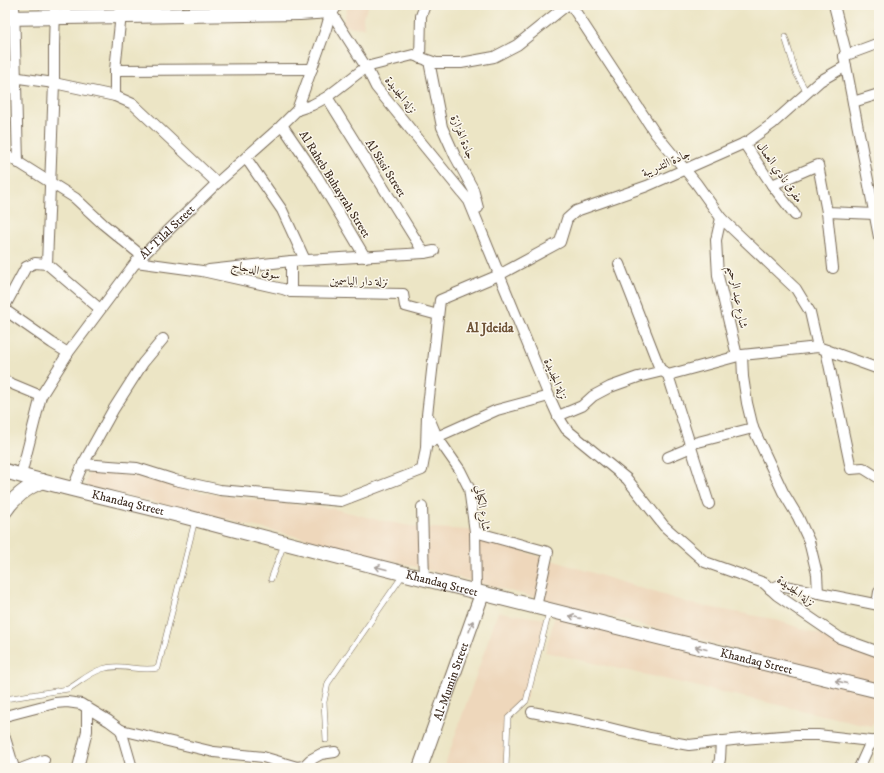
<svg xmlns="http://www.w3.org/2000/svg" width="884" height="773" font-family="'IM FELL DW Pica',Amiri,serif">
	<rect width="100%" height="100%" fill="#fbf7ec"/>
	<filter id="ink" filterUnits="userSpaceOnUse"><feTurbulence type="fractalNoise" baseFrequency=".025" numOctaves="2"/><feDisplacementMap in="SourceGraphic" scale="8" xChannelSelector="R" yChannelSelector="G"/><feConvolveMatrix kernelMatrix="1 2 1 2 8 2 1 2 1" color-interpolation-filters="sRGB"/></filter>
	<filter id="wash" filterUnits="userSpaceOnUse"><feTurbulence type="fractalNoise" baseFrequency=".012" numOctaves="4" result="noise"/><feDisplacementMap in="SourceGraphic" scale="16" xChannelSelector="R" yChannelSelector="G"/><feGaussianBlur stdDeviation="0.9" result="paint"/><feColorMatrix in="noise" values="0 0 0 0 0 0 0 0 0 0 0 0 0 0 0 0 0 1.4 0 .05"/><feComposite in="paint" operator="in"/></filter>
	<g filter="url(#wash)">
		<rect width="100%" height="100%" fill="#ece5c5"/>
		<g fill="#eed7bb">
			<path d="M348,5h21l-6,12 1,11 -22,-2z"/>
			<path d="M89,471l50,5 61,16 72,10 59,6 47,12 38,7 53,3 15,9 208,65 81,15 52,17 39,17 15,4v27l-77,-16 -105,-29 -386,-99 -226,-54z"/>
			<path d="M498,612l47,7 -19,80 -19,18 -1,51h-62z"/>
			<path d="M555,616l324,78v20l-8,12 -326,-74z"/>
		</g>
	</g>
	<g filter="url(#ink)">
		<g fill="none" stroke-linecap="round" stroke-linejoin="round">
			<g stroke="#796b58" stroke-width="6">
				<g id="lane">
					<path d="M785,37l11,36 11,20"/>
					<path d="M271,579l13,-35"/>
					<path d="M5,699l63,-10c11,-6 21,-16 34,-20 19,-6 37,3 56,-1l37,-148"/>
					<path d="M326,740l-2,-38 4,-19 75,-108"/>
					<path d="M506,768l2,-50 18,-17 23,-89"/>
				</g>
			</g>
			<g stroke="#796b58" stroke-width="12">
				<g id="street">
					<path d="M14,5l4,158"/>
					<path d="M571,5l84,128 41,50 25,35 75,71 14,23 8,35"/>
					<path d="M834,5l12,47 -2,4 35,181"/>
					<path d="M327,6l39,61 10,20 93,114 80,195 9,20 8,13 61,50 37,47 41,36 59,21 13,12 63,43 39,14"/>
					<path d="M844,56l35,-13"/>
					<path d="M420,58l1,-42 4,-11"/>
					<path d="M429,61l13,66 13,29 18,33 5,19"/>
					<path d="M115,70l197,-1"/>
					<path d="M5,76l49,7 61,13v-26l7,-65"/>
					<path d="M115,96l18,8 84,79"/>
					<path d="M327,97l97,156"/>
					<path d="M853,102l26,-8"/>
					<path d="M297,110l15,-5 15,-8 39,-30 47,-12 23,8h25l33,-6 23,-12 50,-40"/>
					<path d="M282,125l35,51 48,81"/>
					<path d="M744,143l28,42 23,30"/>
					<path d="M5,154l70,44 28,26 39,32"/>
					<path d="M246,158l36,52 23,50"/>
					<path d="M772,185l46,-20 9,47 48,2"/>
					<path d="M827,212l6,56"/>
					<path d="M721,218l-5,22 2,36 19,80"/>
					<path d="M136,262l66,9 81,18 8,3v-31l133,-8 10,-2"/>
					<path d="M47,264l53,45"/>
					<path d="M619,264l41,105 8,6 41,129"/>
					<path d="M209,270l82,-9"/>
					<path d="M291,292l112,2 2,12 33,9"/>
					<path d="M5,306l21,-39 9,-4 12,1 7,-181v-36l1,-42"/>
					<path d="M5,310l47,33 16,10"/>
					<path d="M826,350l25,119 12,-1 16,10"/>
					<path d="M742,355l1,22 4,26 6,25 30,64 15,25 11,24 8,33 1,19"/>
					<path d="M668,375l74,-20 76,-8 61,22"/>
					<path d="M5,381l36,15"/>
					<path d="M558,416l24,-10 11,-10 17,-9 28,-10 25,-6"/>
					<path d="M429,418l8,19 23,33 9,18 6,44 1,60"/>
					<path d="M433,441l4,-4 60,-27 52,-14"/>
					<path d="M668,457l19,-8 3,-5 63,-16"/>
					<path d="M83,464l30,-54 30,-47 20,-24"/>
					<path id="s1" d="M21,475l20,-79 27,-43 68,-91 81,-79 62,-55 18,-18 29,-81 5,-18"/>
					<path d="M72,490l11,-26 54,4 38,12 45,10 121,11 81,-31 4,-22 1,-33 13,-115 59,-25 61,-33 7,-23 9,-8 71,-25 100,-44 25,-18 48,-43 26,-15"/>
					<path d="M422,507l2,72"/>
					<path d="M475,532l73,20 -12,55"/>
					<path d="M770,589l10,-4 99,20"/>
					<path d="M877,605l2,-13"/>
					<path d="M532,712l57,11 61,15 39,7 53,-6 54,-4h22l61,7"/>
					<path d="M5,716l50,-13 12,-1 14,2 28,17 12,9 11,38"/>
					<path d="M121,730l93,22 49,5 34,10 7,-1 6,-6 11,-6 14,-2"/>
					<path d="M5,738l9,30"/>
					<path d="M23,768l21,-8"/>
					<path d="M78,768l9,-37v-24"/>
					<path d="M718,768l2,-9 1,-18"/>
					<path d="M859,768l10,-22 6,-5"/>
				</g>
			</g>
			<g stroke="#796b58" stroke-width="16">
				<g id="secondary">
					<path d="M5,18l295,-5 31,-2 4,-6"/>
					<path id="s2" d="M5,471c64,19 129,32 193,49 226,60 454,116 681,171"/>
					<path d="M5,511c9,-14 21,-23 37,-30"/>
					<path id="s3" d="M420,768l62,-174"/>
				</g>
			</g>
			<use href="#lane" stroke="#fff" stroke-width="5"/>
			<use href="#street" stroke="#fff" stroke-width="10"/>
			<use href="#secondary" stroke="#fff" stroke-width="14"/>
		</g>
		<defs><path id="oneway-shaft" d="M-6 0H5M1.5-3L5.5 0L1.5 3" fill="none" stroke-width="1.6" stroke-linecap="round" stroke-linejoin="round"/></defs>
		<g stroke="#a79f9a">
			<use href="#oneway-shaft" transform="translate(381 568) rotate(-166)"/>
			<use href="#oneway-shaft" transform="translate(575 617) rotate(-166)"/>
			<use href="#oneway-shaft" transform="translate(471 626) rotate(-71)"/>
			<use href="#oneway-shaft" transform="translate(701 648) rotate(-166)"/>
			<use href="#oneway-shaft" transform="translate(841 682) rotate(-166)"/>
		</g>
	</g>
	<g text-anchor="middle" stroke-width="3" stroke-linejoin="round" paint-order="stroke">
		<g font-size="12" fill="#3b2a1e" stroke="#fbf7ec">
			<text transform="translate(401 95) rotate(52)" y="4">نزلة الجديدة</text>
			<text transform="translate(463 137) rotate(68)" y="4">جادة الهزازة</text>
			<text transform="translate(666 163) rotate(-24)" y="4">جادة التدريبة</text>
			<text transform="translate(386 168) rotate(58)" y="4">Al Sissi Street</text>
			<text transform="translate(780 172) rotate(55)" y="4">مفرق نادي العمال</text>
			<text transform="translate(335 184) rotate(58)" y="4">Al Raheb Buhayrah Street</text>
			<text dy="4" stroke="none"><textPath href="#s1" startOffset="289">Al-Tilal Street</textPath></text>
			<text transform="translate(256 270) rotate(13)" y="4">سوق الدجاج</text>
			<text transform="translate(359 281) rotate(1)" y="4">نزلة دار الياسمين</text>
			<text transform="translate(738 297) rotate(79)" y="4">شارع عبد الرحيم</text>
			<text transform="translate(556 379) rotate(67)" y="4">نزلة الجديدة</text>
			<text dy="4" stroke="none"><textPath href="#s2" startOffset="127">Khandaq Street</textPath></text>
			<text transform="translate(483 508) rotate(81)" y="4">شارع الكيالي</text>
			<text dy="4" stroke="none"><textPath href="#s2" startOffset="451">Khandaq Street</textPath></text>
			<text transform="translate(796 591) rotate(37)" y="4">نزلة الجديدة</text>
			<text dy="4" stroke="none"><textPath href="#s2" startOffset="775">Khandaq Street</textPath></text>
			<text dy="4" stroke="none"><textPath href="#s3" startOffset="92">Al-Mumin Street</textPath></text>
		</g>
		<g font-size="13" font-weight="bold" fill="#6e5236" stroke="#fbf7ec">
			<text x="490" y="332">Al Jdeida</text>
		</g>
	</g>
	<rect width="884" height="773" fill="none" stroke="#fbf7ec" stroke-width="20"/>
</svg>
